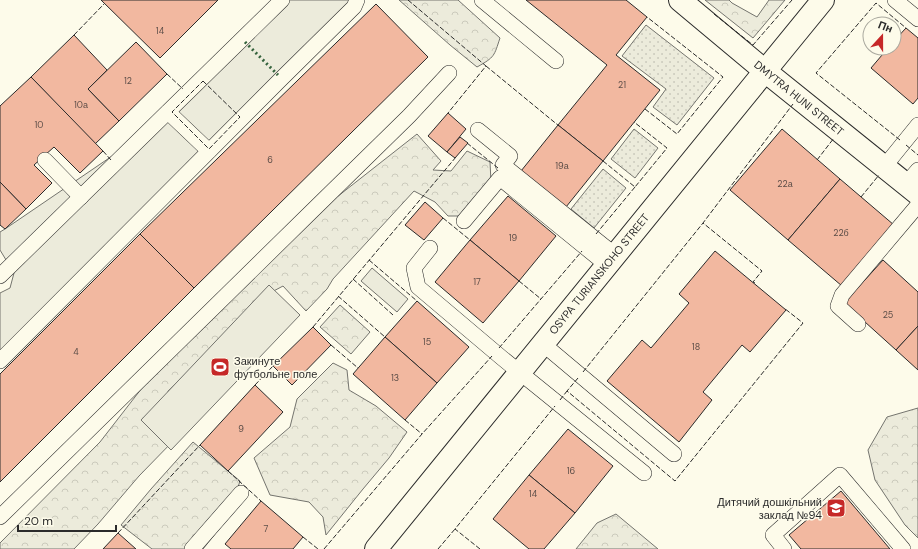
<svg xmlns="http://www.w3.org/2000/svg" width="918" height="549" font-family="'DM Sans',sans-serif">
	<defs>
		<pattern id="grass-dots" width="8" height="8" patternUnits="userSpaceOnUse"><rect width="8" height="8" fill="#ecebdb"/><path d="M2 2h.1M6 6h.1" fill="none" stroke="#cbcabc" stroke-width="1.8" stroke-linecap="round"/></pattern>
		<pattern id="forest-crowns" width="20" height="18" patternUnits="userSpaceOnUse"><rect width="20" height="18" fill="#ecebdb"/><path d="M2 6a3 3 0 1 1 6 0M12 15a3 3 0 1 1 6 0" fill="none" stroke="#cbcabc"/></pattern>
	</defs>
	<rect width="100%" height="100%" fill="#fdfbea"/>
	<g fill="url(#grass-dots)" stroke="#74746e">
		<path d="M646,25l68,53 -37,47 -24,-18 13,-18 -44,-33z"/>
		<path d="M634,129l24,19 -23,30 -24,-19z"/>
		<path d="M603,169l23,19 -32,40 -23,-19z"/>
	</g>
	<g fill="url(#forest-crowns)" stroke="#74746e">
		<path d="M399,0h59l42,38c-6,18 -5,19 -23,29l-27,-22z"/>
		<path d="M705,0h24l3,3 25,14 12,-17h16l-32,38z"/>
		<path d="M417,134l24,27 -8,9 18,1 16,-20 23,11 1,20 -31,34h-12l-13,-14 -21,-11 -81,88 -6,10 -21,22 -23,-25 -15,8 -100,97 1,24 8,22 -38,39 -41,48 -24,25h-74v-6l100,-101 73,-94 113,-111z"/>
		<path d="M340,305l30,27 -19,22 -31,-27z"/>
		<path d="M333,363l14,7 2,20 27,16 31,26 -18,26 -26,31 -37,46 -3,-18 -14,-15 -39,-7 -16,-37 36,-31 7,-28z"/>
		<path d="M918,408v130l-13,-13 -30,-45 -7,-30 19,-33z"/>
		<path d="M193,442l47,39 -12,37 -25,31h-51l-31,-24 30,-36z"/>
		<path d="M616,514l42,35h-82l21,-26z"/>
	</g>
	<g fill="#ecebdb" stroke="#74746e">
		<path d="M282,0h75l-357,357v-64l10,-5 4,-15 -14,-23v-18l5,-3 113,-77 51,-52 37,-26z"/>
		<path d="M372,268l36,31 -11,13 -36,-31z"/>
		<path d="M269,285l31,30 -129,135 -30,-30z"/>
	</g>
	<g fill="#f2b8a0" stroke="#2b2b2b">
		<path d="M101,0h117l-58,58z"/>
		<path d="M526,0h100l21,17 -31,38 44,35 -57,71 -45,-36 49,-60z"/>
		<path d="M376,4l52,53 -234,231 -54,-54z"/>
		<path d="M906,28l12,10v60l-5,6 -42,-36 17,-20h6v-7z"/>
		<path d="M74,35l33,35 -19,19 31,32 -24,23 -64,-67z"/>
		<path d="M136,42l31,32 -48,47 -31,-32z"/>
		<path d="M31,77l72,74 -23,22 -26,-26 -20,18 18,18 -26,26 -26,-27v-76z"/>
		<path d="M448,113l18,16 -19,23 -19,-16z"/>
		<path d="M558,125l45,36 -37,46 -45,-36z"/>
		<path d="M782,129l58,50 -52,61 -58,-50z"/>
		<path d="M460,137l8,6 -13,15 -8,-6z"/>
		<path d="M840,179l54,46 -52,61 -54,-46z"/>
		<path d="M0,182l26,27 -21,20 -5,-4z"/>
		<path d="M508,196l48,40 -37,45 -49,-41z"/>
		<path d="M425,202l18,16 -19,22 -19,-15z"/>
		<path d="M140,234l54,54 -194,194v-108z"/>
		<path d="M470,240l49,41 -36,42 -48,-41z"/>
		<path d="M715,251l71,59 -36,42 -8,-7 -39,47 9,8 -33,42 -72,-61 35,-41 9,8 38,-45 -10,-9z"/>
		<path d="M883,260l35,32v34l-22,24 -52,-47z"/>
		<path d="M417,301l52,46 -32,36 -52,-46z"/>
		<path d="M918,326v44l-22,-20z"/>
		<path d="M313,327l18,18 -39,40 -19,-19z"/>
		<path d="M385,337l52,46 -32,37 -52,-46z"/>
		<path d="M255,385l28,27 -55,59 -28,-26z"/>
		<path d="M568,429l45,37 -38,47 -46,-38z"/>
		<path d="M529,475l46,38 -31,36h-15l-36,-30z"/>
		<path d="M841,491l49,58h-89l-12,-14z"/>
		<path d="M261,501l42,36 -10,12h-62l-6,-5z"/>
		<path d="M118,533l18,16h-33z"/>
	</g>
	<g fill="none" stroke-linecap="round" stroke-linejoin="round">
		<g stroke="#2b2b2b" stroke-width="16">
			<g id="lane">
				<path d="M482,0l74,61"/>
				<path d="M895,0l23,19"/>
				<path d="M168,112l41,39"/>
				<path d="M478,130l32,26 -7,9 112,90"/>
				<path d="M45,160l36,37"/>
				<path d="M884,167l34,-42"/>
				<path d="M906,184l12,-14"/>
				<path d="M464,221l36,-43 107,87"/>
				<path d="M430,248l-16,20 4,19 84,71 142,115"/>
				<path d="M0,276l282,-276"/>
				<path d="M858,324l-20,-18 4,-11 76,-90"/>
				<path d="M543,344l131,110"/>
				<path d="M0,361l280,-281 74,-73 3,-7"/>
				<path d="M0,517l311,-305 98,-96 40,-43"/>
				<path d="M192,549l49,-56"/>
				<path d="M784,549l-11,-14 67,-60 63,74"/>
			</g>
		</g>
		<g stroke="#2b2b2b" stroke-width="24">
			<g id="street">
				<path d="M680,0l85,71 153,123"/>
				<path d="M376,549l389,-478 58,-71"/>
			</g>
		</g>
		<use href="#lane" stroke="#fdfbea" stroke-width="15"/>
		<use href="#street" stroke="#fdfbea" stroke-width="22"/>
		<path stroke="#34623c" stroke-width="3" stroke-dasharray="2 3" stroke-linecap="butt" d="M245,42l33,33"/>
		<g stroke="#2b2b2b" stroke-width="1" stroke-dasharray="5 2" stroke-linecap="butt">
			<path d="M408,0l78,66 -38,47"/>
			<path d="M714,14l39,31 39,-45"/>
			<path d="M74,35l30,-31"/>
			<path d="M486,66l73,60"/>
			<path d="M167,74l16,15"/>
			<path d="M203,81l37,36 -31,32 -37,-37z"/>
			<path d="M645,109l32,25 46,-57 -76,-60"/>
			<path d="M900,140l-84,-67 60,-70 30,25"/>
			<path d="M467,143l31,25"/>
			<path d="M906,145l12,10"/>
			<path d="M103,151l8,9"/>
			<path d="M817,160l17,-22"/>
			<path d="M603,161l32,26 32,-39 -33,-26"/>
			<path d="M861,197l18,-22"/>
			<path d="M443,218l27,22"/>
			<path d="M596,234l39,-47"/>
			<path d="M369,260l48,41"/>
			<path d="M353,279l40,36"/>
			<path d="M519,281l22,18"/>
			<path d="M755,283l-2,-1 9,-11 -59,-48 90,-119"/>
			<path d="M338,296l47,41"/>
			<path d="M313,327l143,-170"/>
			<path d="M331,345l27,23"/>
			<path d="M499,348l83,-97"/>
			<path d="M583,372l120,-149"/>
			<path d="M578,378l-11,13 108,90 128,-158 -19,-15"/>
			<path d="M255,385l18,-19"/>
			<path d="M560,400l7,-9"/>
			<path d="M405,420l17,14"/>
			<path d="M228,471l33,30"/>
			<path d="M118,533l82,-88"/>
			<path d="M303,537l15,12"/>
			<path d="M324,549l98,-115 70,-78"/>
			<path d="M438,549l17,-20"/>
			<path d="M480,549l-25,-20 100,-123"/>
		</g>
	</g>
	<defs>
		<g id="stadium-square" transform="scale(1)"><rect x="-9" y="-9" width="18" height="18" rx="4" fill="#c62828" stroke="#fdfbea"/><path d="M0-5a6.5 5 0 1 0 0 10a6.5 5 0 1 0 0-10ZM-3.5-1.8h7v3.6h-7Z" fill="#fff"/></g>
		<g id="school-square" transform="scale(1)"><rect x="-9" y="-9" width="18" height="18" rx="4" fill="#c62828" stroke="#fdfbea"/><path d="M0-5L7-2L0 1L-7-2ZM-4 1L0 2.5L4 1V4Q0 6-4 4Z" fill="#fff"/></g>
	</defs>
	<g fill-rule="evenodd">
		<use href="#stadium-square" x="220" y="367"/>
		<use href="#school-square" x="836" y="508"/>
	</g>
	<g text-anchor="middle" stroke-width="3" stroke-linejoin="round" paint-order="stroke">
		<g font-size="9" fill="#5d4e48">
			<text x="160" y="34">14</text>
			<text x="128" y="84">12</text>
			<text x="622" y="88">21</text>
			<text x="81" y="108">10а</text>
			<text x="39" y="128">10</text>
			<text x="270" y="163">6</text>
			<text x="562" y="169">19а</text>
			<text x="785" y="187">22а</text>
			<text x="841" y="236">22б</text>
			<text x="513" y="241">19</text>
			<text x="477" y="285">17</text>
			<text x="888" y="318">25</text>
			<text x="427" y="345">15</text>
			<text x="696" y="350">18</text>
			<text x="76" y="355">4</text>
			<text x="395" y="381">13</text>
			<text x="241" y="432">9</text>
			<text x="571" y="474">16</text>
			<text x="533" y="497">14</text>
			<text x="266" y="532">7</text>
		</g>
		<g font-size="11" fill="#2b2b2b" stroke="#fdfbea">
			<text transform="translate(799 98) rotate(39)" y="4">DMYTRA HUNI STREET</text>
			<text transform="translate(599 274) rotate(-51)" y="4">OSYPA TURIANSKOHO STREET</text>
		</g>
		<g font-size="11" fill="#2b2b2b" stroke="#fdfbea" text-anchor="start">
			<text x="234" y="365">Закинуте<tspan x="234" dy="13">футбольне поле</tspan></text>
			<text x="822" y="506" text-anchor="end">Дитячий дошкільний<tspan x="822" dy="13">заклад №94</tspan></text>
		</g>
	</g>
	<g transform="translate(882 36) rotate(21)"><circle r="19" fill="#fdfbea" stroke="#a9a89e"/>
	<path d="M0-3L7 15L0 10L-7 15Z" fill="#c62828"/>
	<text y="-6" font-size="11" font-weight="bold" text-anchor="middle" fill="#2b2b2b">Пн</text>
	</g>
	<path d="M18 525v6h98v-6" fill="none" stroke="#2b2b2b" stroke-width="2"/>
	<text x="24" y="525" font-size="12" fill="#2b2b2b" stroke="#fdfbea" stroke-width="3" paint-order="stroke">20 m</text>
</svg>
